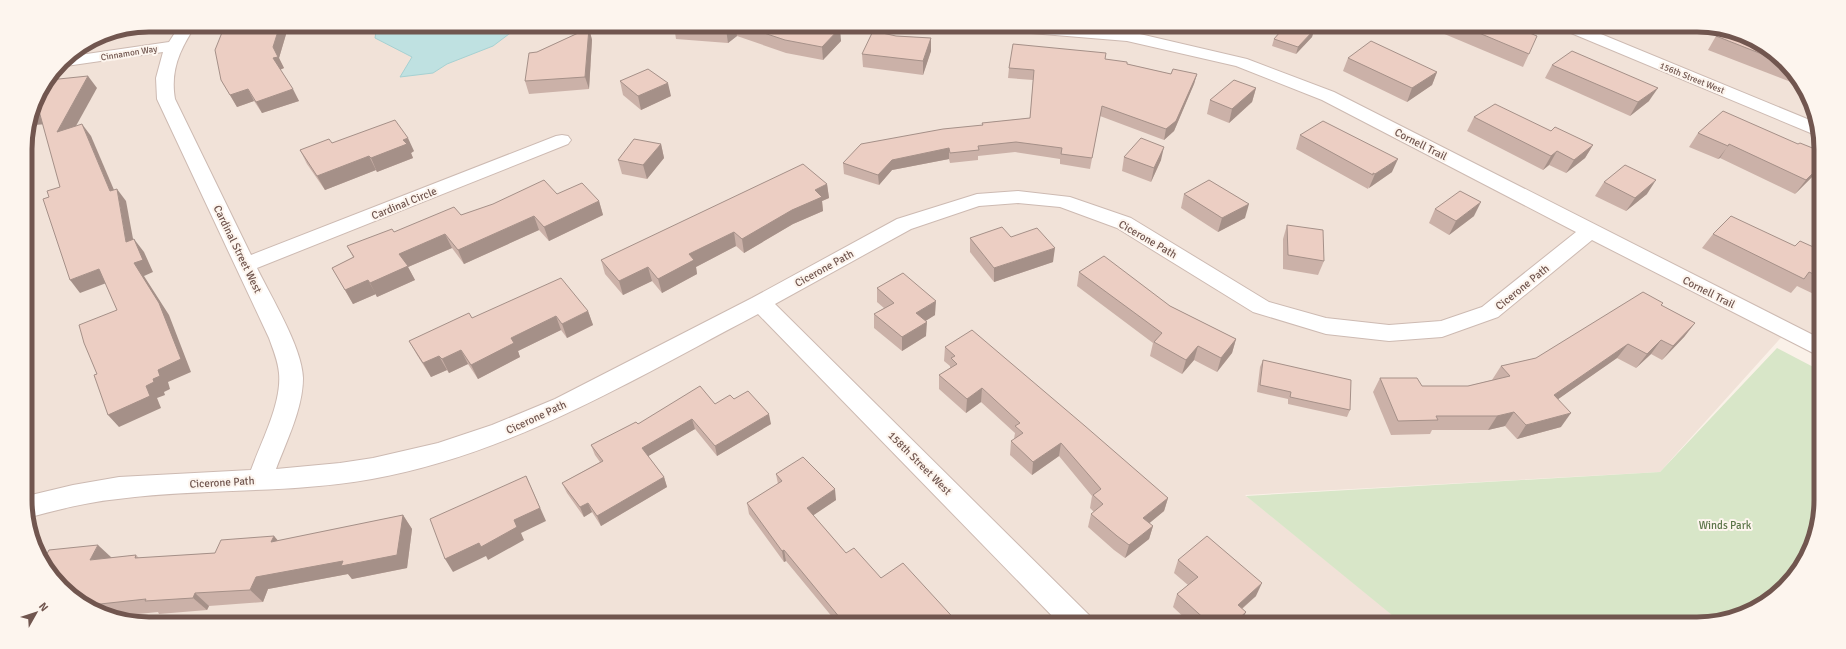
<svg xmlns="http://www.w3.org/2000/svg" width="1846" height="649" font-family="Signika,sans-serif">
	<rect width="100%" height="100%" fill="#faf1e8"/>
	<path fill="#f1e2d8" d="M149,25h1548l40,7 53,35 18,27 12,39 1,215 -35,-16 -126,140 -415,23 159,129h-1255l-40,-7 -53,-35 -29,-58 -2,-383 13,-47 29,-38 35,-22z"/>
	<path fill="#d8e6c8" d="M1777,348l44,23v129l-7,40 -14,29 -27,29 -36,19 -32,7h-302l-157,-128 414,-24z"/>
	<g fill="#bfe1e1" stroke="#a6d1d2">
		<path d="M377,25h151l-11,3 -24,18 -46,18 -14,9 -33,4 12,-20 -37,-19z"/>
		<path d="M635,616l18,4 8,4h-42z"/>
	</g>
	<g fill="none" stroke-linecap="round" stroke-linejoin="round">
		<g stroke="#cdbab2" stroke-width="2">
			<g id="minor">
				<path d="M180,25h16c-16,24 -26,45 -21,74l76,156 305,-119 6,-1 6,1 3,4 -3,4 -311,124c14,29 45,79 46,110 0,30 -16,62 -27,91l64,-6 33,-5 65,-15 54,-18 63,-26 197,-101 145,-79 80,-25 41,-3 52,6 61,21 138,84 57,16 63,7 52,-4 41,-14 94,-75 -254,-132 -86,-34 -109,-25 -133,-11 -6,-2 -2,-3h65l76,6 120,28 87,33 487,247v18l-229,-117 -94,77 -56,20 -53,4 -63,-7 -73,-22 -136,-84 -57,-21 -42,-4 -39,3 -68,23 -136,75 314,311 4,9h-33l-302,-310c-124,65 -246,140 -386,165 -84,15 -170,9 -254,20 -31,3 -61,11 -91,19v-22l46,-11 46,-8 132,-7c10,-28 31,-67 28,-97 -1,-12 -6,-24 -10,-35l-112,-239 -1,-21 7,-26 -104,15 7,-10 103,-15z"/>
				<path d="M1557,25h22l238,98 3,12 -7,-1 -254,-106z"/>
			</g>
		</g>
		<use href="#minor" fill="#fff" fill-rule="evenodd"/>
	</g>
	<g fill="#cbb1a8">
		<path d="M225,25h68l-1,5 -5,1 -8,27 5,10 -4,2 19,31 -37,12 -8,-12 -17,6 -16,-27z"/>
		<path d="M674,25h157l10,16 -18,19 -37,-7 -49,-17 -9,7 -52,-4 -2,-13z"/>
		<path d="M1423,25h87l19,29 -6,13z"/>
		<path d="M589,28l3,12 -3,49 -60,5 -4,-13 12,-29z"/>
		<path d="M1314,30l-2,7 -16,17 -24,-8 2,-7z"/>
		<path d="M1737,32l53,35 9,14 -3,3 -88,-34 8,-14z"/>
		<path d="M896,36l35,2v13l-8,24 -60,-8 -1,-13z"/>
		<path d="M1348,58l89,14 -5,13 -25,17 -64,-31z"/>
		<path d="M1105,59l66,15h26l-3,10 -20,47 -10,9 -64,-24 -10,53 -30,-5v-5l-45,-7 -37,4v4l-28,3 -1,-4 -57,11 -13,15 -35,-11 -1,-11 139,-38v-2l48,-5 3,-38 -25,-2 1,-10z"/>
		<path d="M1552,65l97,36 -19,15 -85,-38z"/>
		<path d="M620,81l51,15 -30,14 -18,-15z"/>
		<path d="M1256,88l-4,14 -23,21 -22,-9 3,-14z"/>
		<path d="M1474,117l77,14 42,14 -8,13 -19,15 -17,-8 -6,5 -76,-39z"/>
		<path d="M1698,133l122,36 -25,25 -75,-36 -2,1 -29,-12z"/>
		<path d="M1300,135l92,37 -23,16v-1l-1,2 -72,-40z"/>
		<path d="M332,143l82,8 -3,2 2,5 -36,14 -1,-2 -51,20 -18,-26 -7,-14z"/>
		<path d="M661,144l3,14 -17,21 -25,-5 -4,-14z"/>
		<path d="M1124,157l37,3 -10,22 -29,-11z"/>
		<path d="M1604,182l43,12 -21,17 -31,-15z"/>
		<path d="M827,184l2,14 -7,3 1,10 -30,13 -49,29 -8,-7 -40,21 1,7 -35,19 -10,-12 -29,14 -18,-21 -4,-14z"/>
		<path d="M557,194l42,7 4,14 -54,26 -10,-11 -75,34 -12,-16 -44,19 7,13 -38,17 -1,-3 -23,10 -21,-36 21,-11 -6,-11 47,-14 67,-17z"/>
		<path d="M1184,194l61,24 -27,14 -37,-24z"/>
		<path d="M1435,209l39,7 -25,19 -20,-12z"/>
		<path d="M1287,225l37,36 -6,14 -35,-6v-30z"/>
		<path d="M1713,234l107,16v47l-23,-11 -6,7 -89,-45z"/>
		<path d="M1011,237l42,25 -59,20 -24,-30v-14z"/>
		<path d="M1079,272l91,34 66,33 -4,14 -15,19 -23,-12 -12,14 -32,-18 3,-13 -76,-57z"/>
		<path d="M877,288l58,27 -10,6 1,15 -24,15 -28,-23v-14l10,-6 -7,-6z"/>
		<path d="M1663,303l-2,2 34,18 -11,14 -22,23 -11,-6 -15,14 -19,-10 -59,41 3,28 -44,12 -12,-13 -17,4h-56l-2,4 -39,1 -18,-43 7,-14 42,8h46l24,-6 9,-14 35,-8z"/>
		<path d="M588,311l5,14 -26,13 -6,-8 -43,21 2,6 -42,22 -10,-15 -19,9 -2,-3 -16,7 -14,-22 -8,-14 63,-23z"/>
		<path d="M945,347l223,151 -4,13 -15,12 4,3 -4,13 -24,19 -11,-8 -26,-23 3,-13 3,-2 -4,-4 2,-12 -33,-40 -27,19 -22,-20 1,-14 3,-2 1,-6 -34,-31 -15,11 -27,-24v-14l11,-7v-2l-6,-5z"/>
		<path d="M1263,360l87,50 -3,7 -59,-13v-5l-31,-7 3,-25z"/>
		<path d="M734,399l37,25 -54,32 -22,-27 -47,27 16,21 3,10 -66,39 -9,-14 -8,5 -17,-24 -5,-10 38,-21 -5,-7 -4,-10 47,-21z"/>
		<path d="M776,474l60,26 -23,15 33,38 35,25 78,46h-121l-52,-63 -2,1 -35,-48 -2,-11 31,-19z"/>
		<path d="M403,515l9,14 -5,39 -55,11 -4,-5 -80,15 -5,13 -54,4 -2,4 -48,4 -1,-2 -49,5 -53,-35 55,-24 25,-3 3,3 76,-5 59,-17 4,5z"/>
		<path d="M1178,560l78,36 -14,13 -2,15h-49l-18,-17 4,-13 11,-9 -14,-12z"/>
	</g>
	<g fill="#a59088">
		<path d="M280,25h13l-1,5 -5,1 -8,27 5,10 -5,2 -6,-12v-11z"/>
		<path d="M733,25h2l2,11 -9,7 -2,-14z"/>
		<path d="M589,28l3,12 -3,49 -4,-12z"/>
		<path d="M840,28l1,13 -18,19 -1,-13z"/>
		<path d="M1314,30l-2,7 -16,17 2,-7z"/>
		<path d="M931,38v13l-8,24v-14z"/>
		<path d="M1437,72l-5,13 -25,17 5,-14z"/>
		<path d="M1197,74l-3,10 -20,47 -10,9 2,-11z"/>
		<path d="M88,76l9,12 -31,56 -9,-12z"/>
		<path d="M668,83l3,13 -30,14 -3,-14z"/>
		<path d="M1256,88l-4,14 -23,21 3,-14z"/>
		<path d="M1658,88l-9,13 -19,15 8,-14z"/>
		<path d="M248,89l6,12 -17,6 -7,-12z"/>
		<path d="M293,89l6,12 -37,12 -6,-11z"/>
		<path d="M39,111l9,13 -14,1 -3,-4 2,-9z"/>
		<path d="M82,124l9,12 29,68 -10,-13z"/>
		<path d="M408,138l6,13 -3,2 2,5 -36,14 -6,-14 32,-18z"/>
		<path d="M661,144l3,14 -17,21 -4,-14z"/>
		<path d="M1729,144l-9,14 -2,1 10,-13z"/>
		<path d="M1593,145l-8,13 -19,15 8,-13z"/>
		<path d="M1164,147l-3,13 -10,22 3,-14z"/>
		<path d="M949,148v11l-57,11 -13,15 -1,-10 14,-15z"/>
		<path d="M1557,151l-8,14 -6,5 8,-14z"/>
		<path d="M369,156l7,14 -51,20 -8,-14z"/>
		<path d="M1398,159l-6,13 -23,16 6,-14z"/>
		<path d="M1820,166v3l-25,25 11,-14z"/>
		<path d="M1656,180l-9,14 -21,17 9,-13z"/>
		<path d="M827,184l2,14 -7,3 1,10 -30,13 -49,29 -2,-14 73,-49z"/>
		<path d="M117,189l9,12 10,54 -10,-13z"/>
		<path d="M599,201l4,14 -54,26 -5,-14z"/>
		<path d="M1481,202l-7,14 -25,19 7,-14z"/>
		<path d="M1249,204l-4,14 -27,14 4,-14z"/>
		<path d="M534,216l5,14 -75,34 -6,-14z"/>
		<path d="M734,232l2,14 -40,21 1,7 -35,19 -4,-14 31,-25z"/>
		<path d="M445,234l7,14 -44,19 7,13 -38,17 -7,-14 29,-29z"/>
		<path d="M134,239l10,13 9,20 -9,4 25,39 22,57 -23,10 2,7 -6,3 1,3 -8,3 4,10 -42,19 -11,-12 38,-29 7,-7 5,-9 -24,-107z"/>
		<path d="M1055,248l-2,14 -59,20v-14z"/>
		<path d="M648,267l4,14 -29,14 -4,-14z"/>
		<path d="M99,269l10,13 -29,11 -10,-13z"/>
		<path d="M368,280l8,14 -23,10 -8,-14z"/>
		<path d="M936,301l-1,14 -19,12v-14z"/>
		<path d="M588,311l5,14 -26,13 -5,-14z"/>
		<path d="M556,316l5,14 -43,21 2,6 -42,22 -7,-14 40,-27z"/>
		<path d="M927,322l-1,14 -24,15v-14z"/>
		<path d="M1695,323l-11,14 -22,23 11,-14z"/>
		<path d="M1236,339l-4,14 -15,19 4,-14z"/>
		<path d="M1661,340l-10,14 -15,14 11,-14z"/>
		<path d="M1628,344l-11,14 -73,51 10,-14z"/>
		<path d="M1198,346l-4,14 -12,14 4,-14z"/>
		<path d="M461,350l7,14 -19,9 -7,-14z"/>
		<path d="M439,356l8,14 -16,7 -8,-14z"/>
		<path d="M982,388l-1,14 -15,11 1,-14z"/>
		<path d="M27,412l5,6v24l-5,2z"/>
		<path d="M1514,412l-9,14 -17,4 9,-14z"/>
		<path d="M1571,413l-10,14 -44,12 9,-14z"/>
		<path d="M769,414l2,10 -54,32 -2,-10z"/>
		<path d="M692,419l3,10 -50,29 -3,-10z"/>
		<path d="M1061,443l-2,13 -27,19 1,-13z"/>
		<path d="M526,476l20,45 -25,12 3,7 -36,20 -2,-4 -33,16 -8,-13z"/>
		<path d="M664,477l3,10 -66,39 -4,-10z"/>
		<path d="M835,489l1,11 -28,19 -1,-11z"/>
		<path d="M1168,498l-4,13 -24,20 3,-13z"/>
		<path d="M588,503l4,9 -8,5 -4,-10z"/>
		<path d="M403,515l9,14 -5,39 -55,11 -4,-5 -80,15 -5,13 -13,-12 6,-13z"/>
		<path d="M1153,526l-4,13 -24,19 4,-13z"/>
		<path d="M274,536l11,13 -14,-7z"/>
		<path d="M98,545l14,13 -22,2z"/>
		<path d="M784,550l2,11 -2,1 -2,-11z"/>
		<path d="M1262,583l-6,13 -24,21 6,-12z"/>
		<path d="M195,593l14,13 -2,4 -14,-12z"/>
		<path d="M1246,612l-6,12h-7z"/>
		<path d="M884,619v5h-7z"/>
	</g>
	<g fill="#eccec3" stroke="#a59088">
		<path d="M225,25h55l-7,22 5,10 -5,1 20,31 -37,13 -8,-13 -18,6 -9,-15 -6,-30z"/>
		<path d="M674,25h59l-7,4 -52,-3z"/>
		<path d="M740,25h91l9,3 -18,19 -37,-7z"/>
		<path d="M1286,25h11l17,5 -16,17 -24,-8z"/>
		<path d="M1460,25h50l27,11 -8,18z"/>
		<path d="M589,28l-4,49 -60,4 4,-28 8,-1z"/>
		<path d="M1726,30l11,2 45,30 -66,-26z"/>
		<path d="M873,31l23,5 35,2 -8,23 -61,-7z"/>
		<path d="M1371,41l66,31 -25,16 -64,-30z"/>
		<path d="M1013,44l93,9 -1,6 22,3v2l44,10 2,-5 24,5 -21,47 -10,8 -64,-23 -10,52 -31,-4 1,-6 -46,-6 -38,4 1,4 -29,3 -1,-5 -57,12 -14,15 -35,-12 18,-19 82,-15 40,-4 -1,-2 48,-5 4,-48 -25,-2z"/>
		<path d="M1572,51l86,37 -20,14 -86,-37z"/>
		<path d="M648,69l20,14 -30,13 -18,-15z"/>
		<path d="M88,76l-31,56 25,-8 28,67 7,-2 9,53 8,-3 9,21 -9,3 25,40 22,56 -23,11 2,6 -7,3 1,3 -8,4 4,10 -42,19 -14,-40 3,-1 -13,-31 -5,-18 38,-15 -18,-41 -29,11 -27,-81 6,-2 -2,-6 13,-4 -21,-76 -6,1 5,-18 11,-14z"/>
		<path d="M1234,80l22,8 -24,21 -22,-9z"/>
		<path d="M1495,104l56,27 4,-4 38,18 -19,15 -17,-9 -6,5 -77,-39z"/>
		<path d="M1723,111l75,33 2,-1 20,8v15l-14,14 -77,-36 -1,2 -30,-13z"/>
		<path d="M395,120l13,18 -5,2 4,4 -36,14 -2,-2 -52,20 -17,-26 29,-11 3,4z"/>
		<path d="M1323,121l75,38 -23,15 -2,-1v2l-73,-40z"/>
		<path d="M1141,138l23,9 -10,21 -30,-11z"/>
		<path d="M634,139l27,5 -18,21 -25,-5z"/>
		<path d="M803,164l24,20 -12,6 7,7 -30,13 -50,29 -8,-7 -45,22 5,6 -36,19 -10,-12 -29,14 -18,-21z"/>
		<path d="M1625,165l31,15 -21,18 -31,-16z"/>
		<path d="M544,180l13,14 25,-11 17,18 -55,26 -10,-11 -76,34 -13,-16 -46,20 9,12 -38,17 -2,-3 -23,10 -13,-22 22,-11 -7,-11 45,-17 2,3 60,-25 7,8 32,-11z"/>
		<path d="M1209,180l40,24 -27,14 -38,-24z"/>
		<path d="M1460,191l21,11 -25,19 -21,-12z"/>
		<path d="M1731,216l64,30 5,-5 20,9v27l-11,-5 -5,7 -91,-45z"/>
		<path d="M1287,225l36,5 1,31 -36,-6z"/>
		<path d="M1002,227l9,10 26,-9 18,20 -61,20 -24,-30z"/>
		<path d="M1104,256l66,50 66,33 -15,19 -23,-12 -12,14 -32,-18 8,-9 -83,-61z"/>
		<path d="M903,273l33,28 -20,12 11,9 -25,15 -28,-23 20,-11 -17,-15z"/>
		<path d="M561,278l27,33 -26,13 -6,-8 -45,22 3,5 -43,22 -10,-15 -19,9 -3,-3 -16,7 -14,-22 60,-28 3,5z"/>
		<path d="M1643,292l20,11 -2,2 34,18 -22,23 -12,-6 -14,14 -19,-10 -74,51 17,18 -45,12 -12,-13 -17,4h-61l2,4 -40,1 -18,-43h37l5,8h46l42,-10 -9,-10 35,-8z"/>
		<path d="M972,330l113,96 83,72 -25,20 10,8 -24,19 -12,-9 -26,-22 12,-10 -10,-9 8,-6 -40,-46 -28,19 -22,-21 12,-8 -8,-7 5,-3 -38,-35 -15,11 -28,-24 18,-11 -6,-6 4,-2 -10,-9z"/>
		<path d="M1263,360l88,20 -1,30 -60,-13 1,-5 -31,-7z"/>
		<path d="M700,386l15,18 15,-9 4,4 14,-8 21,23 -54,32 -23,-27 -50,29 22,29 -67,39 -9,-13 -8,4 -18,-24 41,-22 -12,-16 45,-23 2,2z"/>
		<path d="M803,457l32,32 -28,19 39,45 8,-5 27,30 22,-15 56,61h-54l-1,-1 -1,1h-14l-5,-5 -7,5h-32l-61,-74 -2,1 -35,-48 35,-22 -6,-7z"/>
		<path d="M526,476l14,32 -26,12 3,7 -36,20 -2,-4 -34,16 -15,-40z"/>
		<path d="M403,515l-6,40 -56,11 2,-5 -87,16 -6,13 -55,3 -2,5 -48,3 1,-2 -55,6 -35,-23 -12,-23 5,-9 49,-5 -8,15 46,-5 -1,3 80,-5 6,-13 53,-4 -3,6z"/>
		<path d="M1207,536l55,47 -24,22 8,7 -13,12h-18l-4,-4 -3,2 -31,-28 21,-17 -20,-17z"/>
	</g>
	<g text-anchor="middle" stroke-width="4" stroke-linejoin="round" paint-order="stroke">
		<g font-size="9" fill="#71564f" stroke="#fdf5ee">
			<text transform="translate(129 53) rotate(-9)" y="3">Cinnamon Way</text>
			<text transform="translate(1692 78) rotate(22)" y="3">156th Street West</text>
		</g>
		<g font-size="11" fill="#71564f" stroke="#fdf5ee">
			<text transform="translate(1421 144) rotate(27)" y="4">Cornell Trail</text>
			<text transform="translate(404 203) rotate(-22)" y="4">Cardinal Circle</text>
			<text transform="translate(1148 239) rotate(30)" y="4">Cicerone Path</text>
			<text transform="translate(238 249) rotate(64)" y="4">Cardinal Street West</text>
			<text transform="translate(824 268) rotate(-29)" y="4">Cicerone Path</text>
			<text transform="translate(1522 287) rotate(-39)" y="4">Cicerone Path</text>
			<text transform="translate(1709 292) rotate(27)" y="4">Cornell Trail</text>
			<text transform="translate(536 417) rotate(-25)" y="4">Cicerone Path</text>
			<text transform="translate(920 463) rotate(45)" y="4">158th Street West</text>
			<text transform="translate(222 482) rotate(-3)" y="4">Cicerone Path</text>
		</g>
		<g font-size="11" fill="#5c7549" stroke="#fdf5ee">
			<text x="1725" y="529">Winds Park</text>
		</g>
	</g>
	<path d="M0 0H1846V649H0ZM149 32H1697A117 117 0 0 1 1814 149V500A117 117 0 0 1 1697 617H149A117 117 0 0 1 32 500V149A117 117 0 0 1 149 32Z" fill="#fdf5ee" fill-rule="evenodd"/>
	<path fill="none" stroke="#71564f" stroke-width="5" d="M149 32H1697A117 117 0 0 1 1814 149V500A117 117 0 0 1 1697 617H149A117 117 0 0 1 32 500V149A117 117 0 0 1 149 32Z"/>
	<g transform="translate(36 613) rotate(51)" stroke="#fdf5ee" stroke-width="3" paint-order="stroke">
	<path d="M0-3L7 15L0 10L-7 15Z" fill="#71564f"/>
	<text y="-6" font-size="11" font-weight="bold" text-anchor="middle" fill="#71564f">N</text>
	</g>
</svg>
